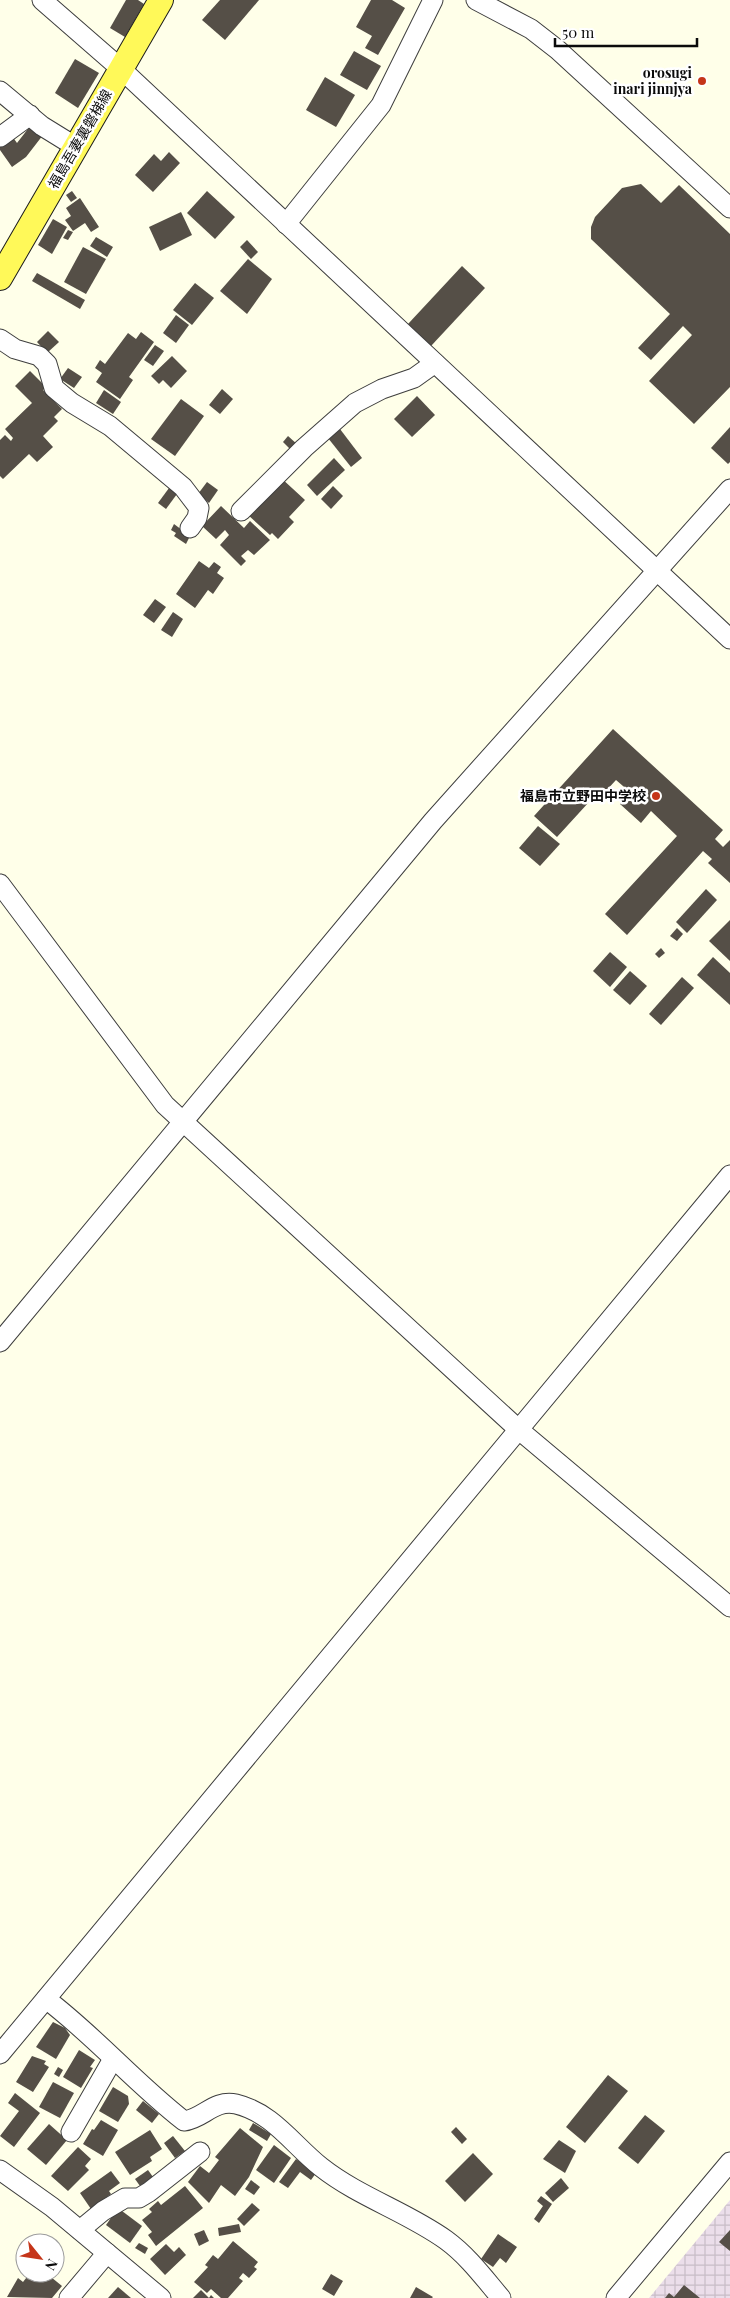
<svg xmlns="http://www.w3.org/2000/svg" width="730" height="2298" font-family="'Playfair Display','Noto Sans JP',serif">
	<defs>
		<pattern id="industrial-grid" width="8" height="8" patternUnits="userSpaceOnUse" patternTransform="scale(1.25)"><rect width="8" height="8" fill="#ebdeea"/><path d="M0 4h8M4 0v8" fill="none" stroke="#c8bdc7"/></pattern>
	</defs>
	<rect width="100%" height="100%" fill="#ffffe9"/>
	<path fill="url(#industrial-grid)" d="M730,2200v98h-81z"/>
	<g fill="#554f47">
		<path d="M126,0h12l6,4 -19,33 -15,-9z"/>
		<path d="M220,0h39l-34,40 -23,-20z"/>
		<path d="M371,0h21l13,8 -27,47 -13,-7 7,-12 -16,-9z"/>
		<path d="M354,51l27,15 -14,24 -27,-15z"/>
		<path d="M75,59l24,14 -21,35 -23,-15z"/>
		<path d="M325,77l30,18 -19,32 -30,-17z"/>
		<path d="M31,125l12,10 -17,22 -14,10 -12,-17v-5l12,-9 5,7z"/>
		<path d="M169,152l11,11 -27,29 -18,-17 19,-21 7,7z"/>
		<path d="M641,184l20,19 18,-18 51,49v153l-36,37 -45,-43 43,-46 -9,-9 -32,34 -13,-12 32,-34 -79,-75v-12l4,-10 27,-29z"/>
		<path d="M72,191l5,7 -6,4 -5,-7z"/>
		<path d="M207,191l28,26 -20,22 -28,-26z"/>
		<path d="M80,198l19,29 -8,5 -6,-9 -12,8 -8,-11 6,-4 -5,-8z"/>
		<path d="M181,212l11,23 -32,16 -11,-24z"/>
		<path d="M53,219l14,8 -15,27 -14,-9z"/>
		<path d="M68,230l5,2 -5,8 -5,-2z"/>
		<path d="M96,237l17,10 -6,10 -17,-11z"/>
		<path d="M247,240l11,12 -7,7 -11,-12z"/>
		<path d="M83,247l23,12 -20,35 -22,-12z"/>
		<path d="M248,259l24,20 -25,35 -27,-23z"/>
		<path d="M462,266l23,22 -54,58 -23,-22z"/>
		<path d="M37,273l48,27 -5,9 -48,-28z"/>
		<path d="M195,283l19,15 -22,27 -19,-15z"/>
		<path d="M176,315l13,10 -13,18 -13,-10z"/>
		<path d="M48,331l11,11 -12,11 -10,-11z"/>
		<path d="M141,332l13,10 -25,35 4,3 -13,19 -24,-17 6,-9 -7,-5 5,-8 5,4 23,-31 8,6z"/>
		<path d="M155,345l9,6 -11,15 -9,-6z"/>
		<path d="M172,356l15,15 -16,17 -8,-8 -4,4 -8,-8z"/>
		<path d="M68,368l14,9 -8,11 -14,-9z"/>
		<path d="M30,371l16,16 -3,3 19,19 -8,8 4,4 -15,15 10,11 -16,15 -8,-8 -26,25 -3,-3v-36l5,-5 6,6 2,-3 -8,-9 27,-26 -17,-17z"/>
		<path d="M222,389l11,10 -13,15 -11,-9z"/>
		<path d="M104,390l17,12 -8,12 -17,-11z"/>
		<path d="M417,396l18,19 -23,22 -18,-18z"/>
		<path d="M181,399l23,17 -29,40 -24,-17z"/>
		<path d="M730,427v35l-2,2 -17,-16z"/>
		<path d="M340,429l22,29 -11,9 -23,-29z"/>
		<path d="M288,436l10,9 -6,6 -9,-9z"/>
		<path d="M334,458l11,12 -28,26 -10,-11z"/>
		<path d="M280,477l25,23 -16,17 5,5 -16,17 -6,-6 -2,2 -23,-21z"/>
		<path d="M207,482l11,8 -9,13 -11,-9z"/>
		<path d="M333,486l10,10 -12,13 -10,-10z"/>
		<path d="M169,488l8,6 -11,15 -8,-6z"/>
		<path d="M221,506l23,22 6,-7 20,19 -16,15 -6,-5 -7,6 5,5 -5,5 -21,-21 9,-10 -4,-5 -9,9 -14,-13z"/>
		<path d="M174,524l16,12 -4,8 -12,-8 2,-3 -5,-3z"/>
		<path d="M199,561l10,7 5,-6 7,5 -4,6 7,5 -11,16 -5,-4 -13,18 -19,-14z"/>
		<path d="M155,599l11,8 -12,16 -11,-8z"/>
		<path d="M173,612l10,7 -11,18 -11,-7z"/>
		<path d="M613,729l110,101 -8,9 8,8 7,-7v43l-22,-20 4,-4 -9,-8 -76,84 -22,-21 72,-78 -26,-25 -10,12 -21,-19 10,-12 -14,-12 -12,13 -4,-3 -43,47 -23,-21z"/>
		<path d="M538,826l22,18 -20,22 -21,-18z"/>
		<path d="M706,889l11,11 -30,33 -11,-11z"/>
		<path d="M730,920v41l-21,-20z"/>
		<path d="M677,928l6,6 -6,7 -7,-5z"/>
		<path d="M661,948l4,5 -6,5 -4,-4z"/>
		<path d="M610,952l17,15 -17,20 -17,-16z"/>
		<path d="M713,957l17,16v32l-33,-30z"/>
		<path d="M630,971l17,15 -17,19 -17,-15z"/>
		<path d="M682,977l12,11 -33,37 -12,-11z"/>
		<path d="M53,2022l12,6 5,7 -14,24 -20,-12z"/>
		<path d="M79,2050l16,10 -5,7 3,1 -12,20 -18,-11z"/>
		<path d="M32,2056l14,5 -2,3 5,3 -16,25 -17,-10z"/>
		<path d="M58,2067l5,3 -4,7 -5,-3z"/>
		<path d="M608,2075l20,16 -43,52 -19,-16z"/>
		<path d="M53,2082l21,11 -14,25 -21,-11z"/>
		<path d="M113,2087l15,9 1,8 -11,18 -19,-11z"/>
		<path d="M15,2093l25,20 -26,34 -14,-11 19,-25 -11,-8z"/>
		<path d="M143,2101l16,13 -7,9 -16,-13z"/>
		<path d="M645,2115l20,16 -27,33 -20,-16z"/>
		<path d="M101,2120l17,10 -15,26 -20,-12 9,-15 2,1z"/>
		<path d="M253,2123l18,11 -4,7 -18,-11z"/>
		<path d="M49,2124l18,16 -21,25 -19,-16z"/>
		<path d="M456,2127l11,12 -5,5 -11,-12z"/>
		<path d="M240,2128l23,19 -14,30 -14,19 -14,-11 -12,18 -21,-21 12,-16 9,7 10,-13 -4,-3z"/>
		<path d="M150,2130l12,19 -12,8 2,4 -22,14 -15,-23z"/>
		<path d="M173,2136l12,15 -10,7 -11,-15z"/>
		<path d="M559,2140l17,11 -11,22 -22,-14z"/>
		<path d="M274,2145l17,13 -17,25 -18,-13z"/>
		<path d="M78,2147l13,12 -6,7 4,4 -21,21 -17,-15z"/>
		<path d="M473,2153l20,21 -28,28 -20,-21z"/>
		<path d="M296,2159l20,14 -5,7 -11,-8 -12,16 -9,-6z"/>
		<path d="M148,2170l5,7 -13,9 -5,-7z"/>
		<path d="M111,2171l9,12 -11,8 2,3 -20,15 -11,-16z"/>
		<path d="M561,2178l8,10 -16,14 -8,-9z"/>
		<path d="M251,2180l9,7 -6,8 -9,-6z"/>
		<path d="M185,2186l18,22 -47,38 -8,-11 4,-3 -10,-12 10,-8 -3,-3 9,-8 3,4z"/>
		<path d="M541,2196l11,8 -13,19 -5,-4 9,-13 -6,-5z"/>
		<path d="M252,2203l8,7 -16,16 -7,-7z"/>
		<path d="M118,2208l24,18 -12,17 -24,-18z"/>
		<path d="M239,2224l2,8 -22,4 -1,-8z"/>
		<path d="M204,2230l5,11 -10,5 -5,-12z"/>
		<path d="M730,2230v21l-11,-9z"/>
		<path d="M498,2234l19,13 -11,16 -6,-5 -7,9 -12,-8z"/>
		<path d="M233,2241l25,21 -4,5 3,2 -8,9 -6,-5 -4,5 4,3 -15,17h-7l-10,-9 -4,4 -13,-11 14,-15 -3,-2 8,-10 5,4z"/>
		<path d="M139,2243l9,5 -3,6 -10,-6z"/>
		<path d="M166,2244l8,8 5,-5 7,8 -21,20 -15,-16z"/>
		<path d="M30,2273h16l16,13 -10,12 -45,-1 11,-19 5,4z"/>
		<path d="M331,2274l12,7 -9,15 -12,-7z"/>
		<path d="M684,2285l16,13h-35l4,-5 5,4z"/>
		<path d="M118,2287l13,11h-23z"/>
		<path d="M416,2287l17,10 -1,1h-22z"/>
		<path d="M201,2290l8,8 2,-3 3,3h-21z"/>
	</g>
	<g fill="none" stroke-linecap="round" stroke-linejoin="round">
		<g stroke="#3e3e3e" stroke-width="21">
			<g id="minor">
				<path d="M42,0l78,68 610,571"/>
				<path d="M476,0l55,29 27,21 172,158"/>
				<path d="M0,91l42,35 34,21"/>
				<path d="M0,137l30,-22"/>
				<path d="M286,224l95,-119 52,-105"/>
				<path d="M0,339l15,10 24,7 8,8 7,24 18,15 38,23 73,61 16,21 -2,10 -7,10"/>
				<path d="M241,511l63,-63 51,-45 27,-14 32,-11 21,-15"/>
				<path d="M0,884l165,221 353,324 212,178"/>
				<path d="M0,1342l433,-521 297,-332"/>
				<path d="M46,1999c49,37 89,84 138,122 19,-2 30,-22 52,-17 37,9 57,41 85,63 38,30 86,45 125,73 22,16 38,38 55,58"/>
				<path d="M0,2054l730,-879"/>
				<path d="M71,2132l42,-73"/>
				<path d="M0,2170l52,37 109,91"/>
				<path d="M80,2230l23,-19 22,-13h14l10,-6 51,-40"/>
				<path d="M69,2298l38,-45"/>
				<path d="M616,2298l114,-136"/>
			</g>
		</g>
		<g stroke="#1c1c1c" stroke-width="26">
			<path id="major" d="M0,278l161,-278"/>
		</g>
		<use href="#minor" stroke="#fff" stroke-width="19"/>
		<use href="#major" stroke="#fff959" stroke-width="24"/>
	</g>
	<g fill="#c53519" stroke="#fff" stroke-width="2">
		<circle cx="702" cy="81" r="5"/>
		<circle cx="656" cy="796" r="5"/>
	</g>
	<g text-anchor="middle" stroke-width="5" stroke-linejoin="round" paint-order="stroke">
		<g font-size="14" font-weight="bold" fill="#0b0b0b" stroke="#fff" text-anchor="end">
			<text x="692" y="78">orosugi<tspan x="692" dy="16">inari jinnjya</tspan></text>
			<text x="646" y="801">福島市立野田中学校</text>
		</g>
		<g font-size="14" fill="#0b0b0b" stroke="#fff">
			<text transform="translate(80 139) rotate(-60)" y="5">福島吾妻裏磐梯線</text>
		</g>
	</g>
	<g transform="translate(40 2258) rotate(120)"><circle r="24" fill="#ffffff" stroke="#9d9d9d"/>
	<path d="M0-4L9 19L0 12L-9 19Z" fill="#c53519"/>
	<text y="-8" font-size="14" font-weight="bold" text-anchor="middle" fill="#0b0b0b">N</text>
	</g>
	<path d="M555 38v8h142v-8" fill="none" stroke="#0b0b0b" stroke-width="2.5"/>
	<text x="562" y="38" font-size="15" fill="#0b0b0b" stroke="#ffffff" stroke-width="4" paint-order="stroke">50 m</text>
</svg>
